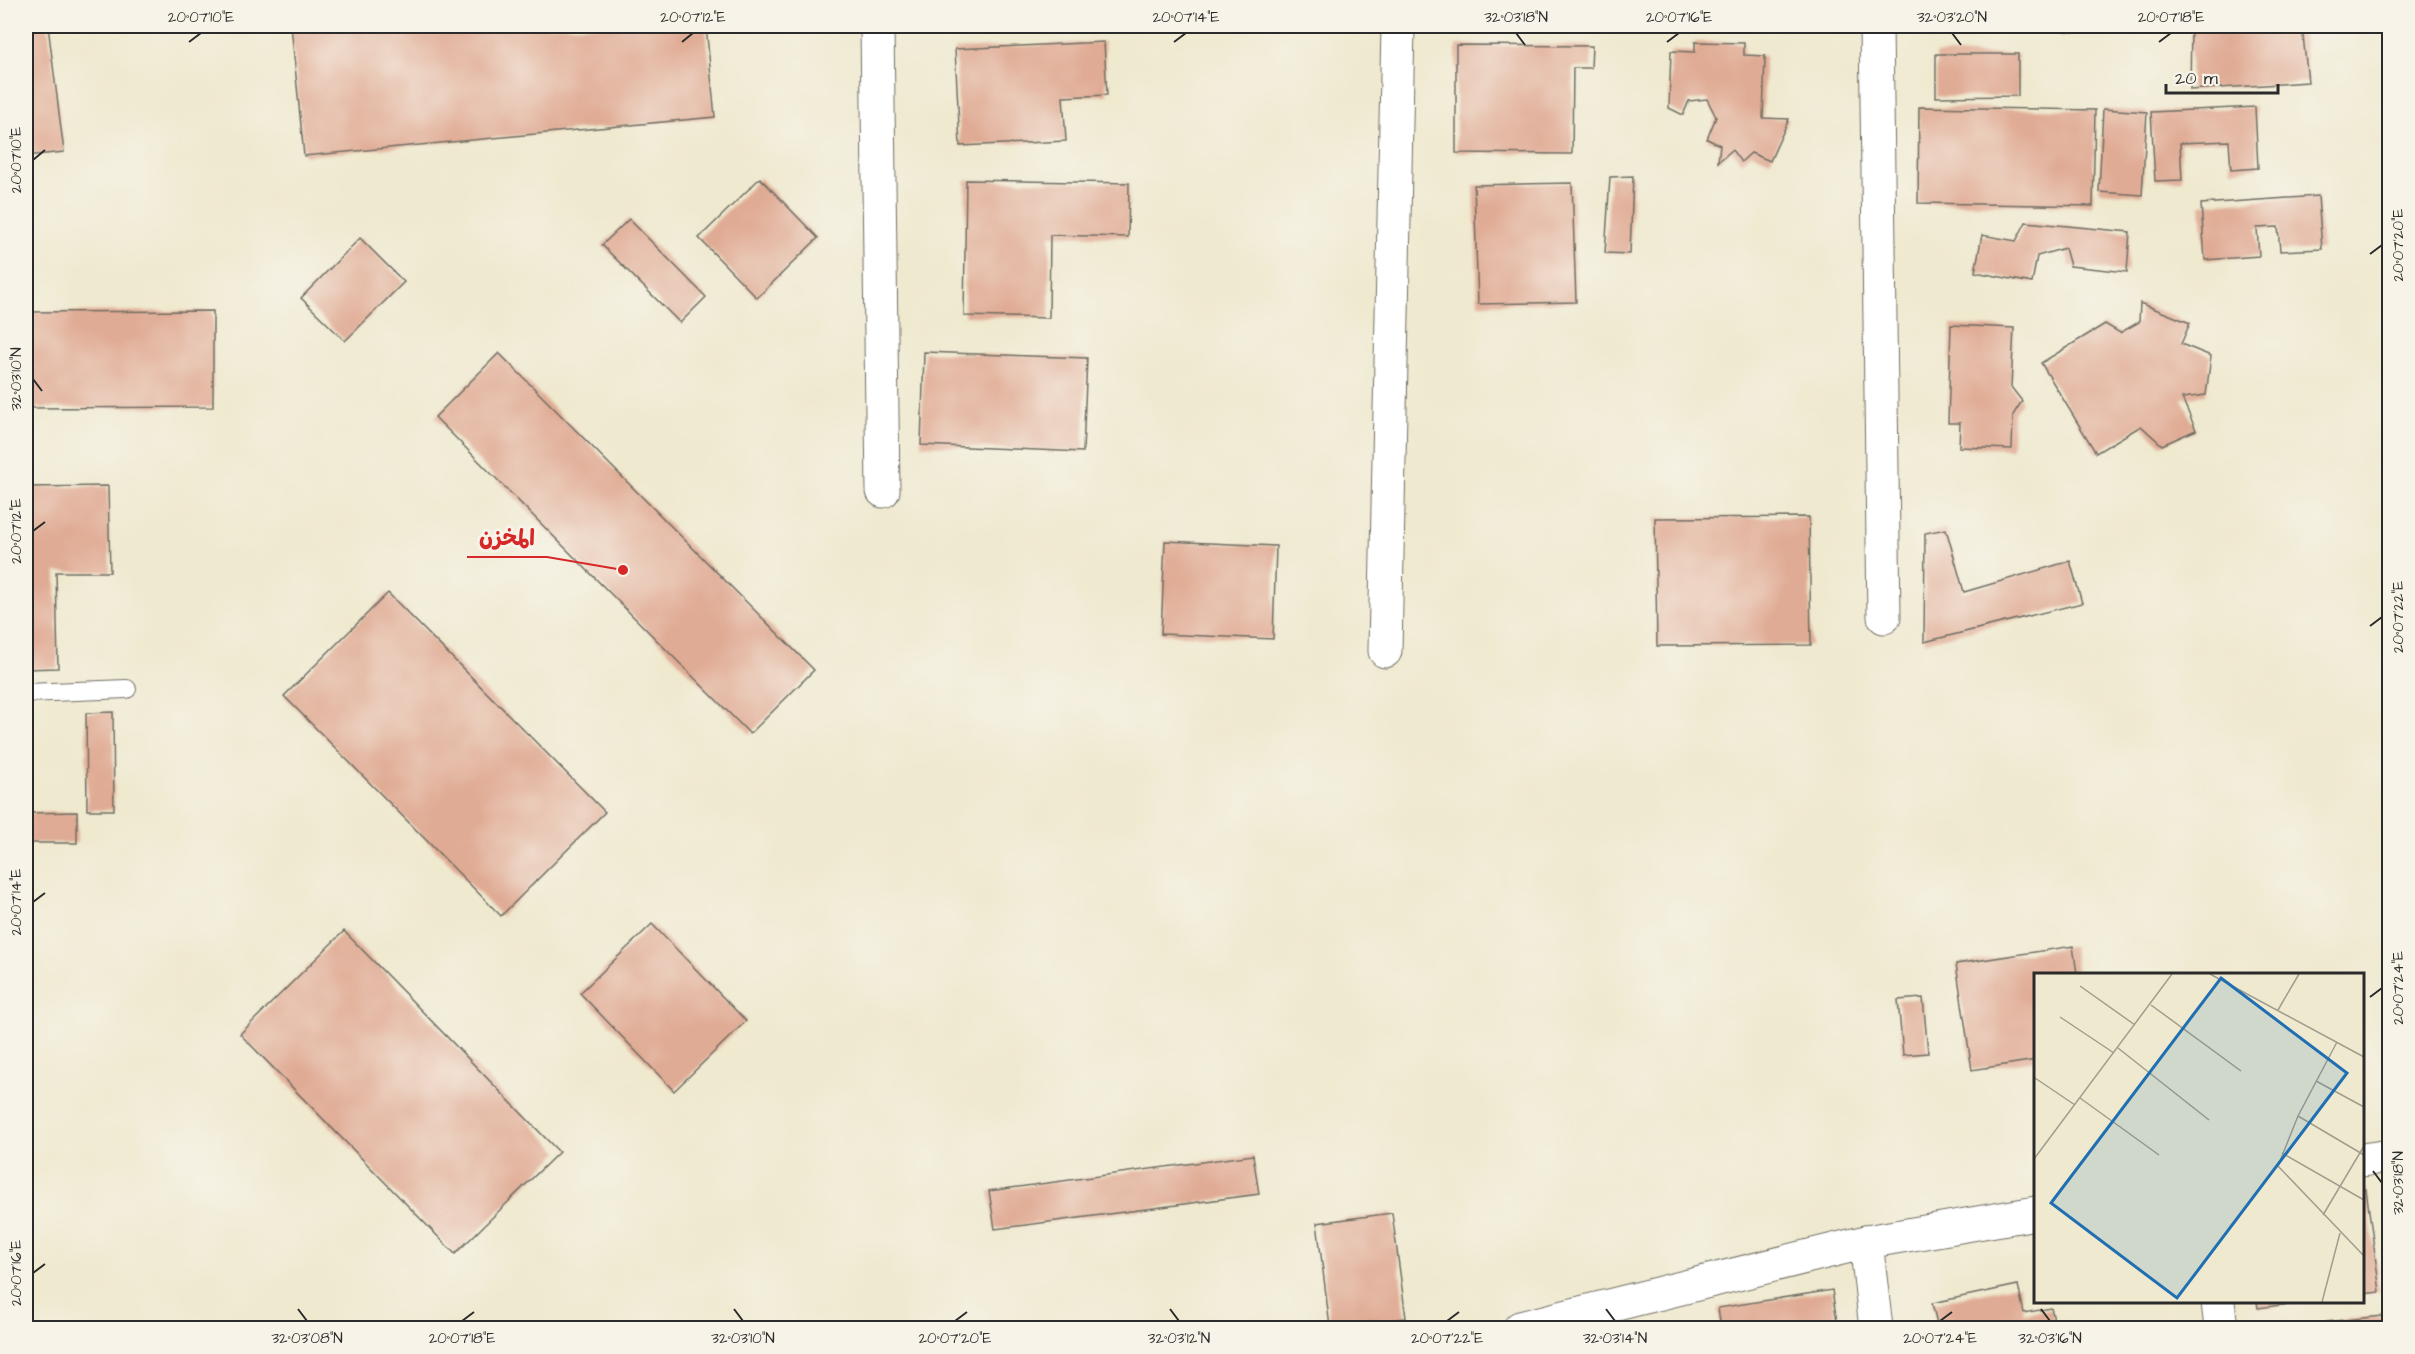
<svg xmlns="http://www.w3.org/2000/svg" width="2415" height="1354" font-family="'Architects Daughter','Playpen Sans Arabic',sans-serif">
	<rect width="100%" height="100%" fill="#f7f3e8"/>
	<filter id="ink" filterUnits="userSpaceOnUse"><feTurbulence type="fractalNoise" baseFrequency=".0167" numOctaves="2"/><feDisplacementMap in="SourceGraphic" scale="12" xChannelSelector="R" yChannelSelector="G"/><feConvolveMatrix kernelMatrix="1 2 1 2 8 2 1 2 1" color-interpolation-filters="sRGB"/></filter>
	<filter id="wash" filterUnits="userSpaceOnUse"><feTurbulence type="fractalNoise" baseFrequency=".008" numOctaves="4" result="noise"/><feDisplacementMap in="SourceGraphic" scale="24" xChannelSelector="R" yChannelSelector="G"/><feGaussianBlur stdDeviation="1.35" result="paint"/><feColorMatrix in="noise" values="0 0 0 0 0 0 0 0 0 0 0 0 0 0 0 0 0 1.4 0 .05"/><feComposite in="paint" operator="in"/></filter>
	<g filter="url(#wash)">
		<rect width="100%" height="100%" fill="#efe9cf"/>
		<g id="blocks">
			<g fill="#e0ab94">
				<path d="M26,26h22l16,126 -38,4z"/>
				<path d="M291,26h415l9,91 -411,39z"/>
				<path d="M1983,26h97v6l-97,-4z"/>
				<path d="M2191,26h111l6,56 -118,8z"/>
				<path d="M1104,42l3,53 -44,2 3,44 -106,5 -5,-97z"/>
				<path d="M1695,42l49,1v12l21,1 -2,62 26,1 -19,42 -19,-8 -10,9 -9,-12 -14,12 2,-17 -13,-6 9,-22 -9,-18 -18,2 -6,14 -14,-7 2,-57 24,1z"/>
				<path d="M1456,45l136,1 -1,22h-18l-1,86 -116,-1z"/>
				<path d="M1936,54h82v42l-82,1z"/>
				<path d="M1919,107l176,3 -2,96 -175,-3z"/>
				<path d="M2255,107l3,61 -27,2 -2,-29 -49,2 2,37 -27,1 -4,-69z"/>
				<path d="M2103,109l44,3 -5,83 -43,-3z"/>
				<path d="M1633,176l-3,78 -25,-1 5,-76z"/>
				<path d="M760,178l58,60 -61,60 -58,-60z"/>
				<path d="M966,180l163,3 -1,54 -78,-2 -1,83 -85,-2z"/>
				<path d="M1572,183l4,119 -98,2 -4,-119z"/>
				<path d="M2318,196l4,53 -42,2 -2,-24 -21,1 2,28 -54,4 -4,-56z"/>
				<path d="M629,219l77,78 -26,26 -78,-78z"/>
				<path d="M2026,222l104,10 -3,40 -57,-6 -5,-18 -28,8 -5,27 -57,-11 7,-37 34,6z"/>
				<path d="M360,238l44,44 -59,59 -44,-43z"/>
				<path d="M2140,303l50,20 -9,21 30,12 -5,39 -24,3 14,32 -34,15 -21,-19 -45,27 -55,-90 64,-39 15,9 19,-11z"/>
				<path d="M213,311v96l-187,1v-96z"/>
				<path d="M1951,325l63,3 -3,59 11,14 -9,14 -1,34 -53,-2 1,-24h-12z"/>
				<path d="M924,352l163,6 -4,94 -162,-7z"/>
				<path d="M499,353l315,317 -64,64 -315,-317z"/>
				<path d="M108,486l2,86h-54l2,96 -32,1v-182z"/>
				<path d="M1809,517l2,128 -154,1 -2,-128z"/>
				<path d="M1946,529l18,63 106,-31 12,42 -158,39 1,-109z"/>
				<path d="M1165,541l111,5 -3,93 -112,-5z"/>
				<path d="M388,593l217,219 -104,104 -217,-220z"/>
				<path d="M113,712l1,98h-27l-1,-97z"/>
				<path d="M77,812v31h-51v-30z"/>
				<path d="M652,924l94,97 -72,70 -94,-98z"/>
				<path d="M344,931l215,221 -104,102 -215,-220z"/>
				<path d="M2073,946l4,28h-41v86l-64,10 -16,-106z"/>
				<path d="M1923,998l5,55 -25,2 -5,-55z"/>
				<path d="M1253,1155l6,39 -264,35 -6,-38z"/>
				<path d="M2366,1189l14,103 -18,2v-104z"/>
				<path d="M1392,1213l14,105 -76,9 -13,-104z"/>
				<path d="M2018,1285l6,28 27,-5 5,20h-118l-6,-25z"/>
				<path d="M1832,1290l6,38h-117l-3,-20z"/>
				<path d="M2257,1302h40v1l-39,5z"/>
				<path d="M2382,1316l2,12h-57l-1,-6z"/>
			</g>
		</g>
	</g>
	<g filter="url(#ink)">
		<use href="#blocks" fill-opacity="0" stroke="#706e64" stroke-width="1.5"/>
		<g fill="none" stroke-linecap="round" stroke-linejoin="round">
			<g stroke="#706e64" stroke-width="20">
				<path id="lane" d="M26,693l101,-4"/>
			</g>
			<g stroke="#706e64" stroke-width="35">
				<g id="street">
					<path d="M877,26l6,465"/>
					<path d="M1876,26l8,591"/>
					<path d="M1385,651l13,-625"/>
					<path d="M2362,1160l28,-4"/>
					<path d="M1866,1242l10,86"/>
					<path d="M2218,1302l3,26"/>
					<path d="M1520,1328l346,-86 170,-29"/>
				</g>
			</g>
			<use href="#lane" stroke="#fff" stroke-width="18"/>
			<use href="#street" stroke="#fff" stroke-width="33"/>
		</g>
	</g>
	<path fill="none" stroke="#2b2b2b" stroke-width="2" d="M1516,33l9,12M1952,33l9,12M189,42l12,-9M682,42l11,-9M1174,42l12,-9M1667,42l12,-9M2159,42l12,-9M33,160l12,-10M2370,254l12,-9M33,379l9,12M33,531l12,-9M2370,626l12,-9M33,902l12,-9M2370,997l12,-9M2373,1171l9,12M33,1273l12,-9M298,1309l9,12M734,1309l9,12M1170,1309l9,12M1606,1309l9,12M2041,1309l9,12M462,1321l12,-9M955,1321l12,-9M1447,1321l12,-9M1940,1321l12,-9"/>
	<g transform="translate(2034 973)">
		<rect width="330" height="330" fill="#efe9cf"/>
		<path fill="none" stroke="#a19d8d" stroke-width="1.5" d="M176,1l154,83M46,13l55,39M117,32l90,66M244,37l21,-36M26,44l54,36M303,69l-39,74 -20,50 86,90M84,75l91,72M1,105l40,27M282,108l48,26M46,125l79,57M264,143l66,39M248,180l82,47M0,186l138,-185M289,242l41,-69M288,329l18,-69"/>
		<path fill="#1f6fb2" fill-opacity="0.15" stroke="#1f6fb2" stroke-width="3" d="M187,5l126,95 -170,225 -126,-95z"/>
		<rect width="330" height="330" fill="none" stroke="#2b2b2b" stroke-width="3"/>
	</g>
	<path fill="none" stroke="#d62828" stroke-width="2" d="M623 570L547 557H467"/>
	<circle fill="#d62828" stroke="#f7f3e8" stroke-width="2" cx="623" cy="570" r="6"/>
	<g font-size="22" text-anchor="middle" font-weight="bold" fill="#d62828" stroke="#f7f3e8" stroke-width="6" stroke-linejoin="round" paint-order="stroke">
		<text x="507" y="545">المخزن</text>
	</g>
	<rect width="2415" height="1354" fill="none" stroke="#f7f3e8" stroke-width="66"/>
	<path d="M2166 84v9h112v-9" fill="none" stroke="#2b2b2b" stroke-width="3"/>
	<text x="2175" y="84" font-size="18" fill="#2b2b2b" stroke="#f7f3e8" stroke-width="4.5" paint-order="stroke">20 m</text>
	<rect x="33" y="33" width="2349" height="1288" fill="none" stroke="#2b2b2b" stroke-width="2"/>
	<g font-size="15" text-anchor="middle" fill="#2b2b2b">
		<text x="201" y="22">20°07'10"E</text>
		<text x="693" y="22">20°07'12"E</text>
		<text x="1186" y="22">20°07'14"E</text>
		<text x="1516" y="22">32°03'18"N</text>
		<text x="1679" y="22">20°07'16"E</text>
		<text x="1952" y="22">32°03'20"N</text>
		<text x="2171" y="22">20°07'18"E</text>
		<text transform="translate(16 160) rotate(-90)" y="5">20°07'10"E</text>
		<text transform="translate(2398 245) rotate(-90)" y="5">20°07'20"E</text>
		<text transform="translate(16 379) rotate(-90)" y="5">32°03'10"N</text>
		<text transform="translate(16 531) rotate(-90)" y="5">20°07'12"E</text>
		<text transform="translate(2398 617) rotate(-90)" y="5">20°07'22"E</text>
		<text transform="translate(16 902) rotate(-90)" y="5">20°07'14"E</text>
		<text transform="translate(2398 988) rotate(-90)" y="5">20°07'24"E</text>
		<text transform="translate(2398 1183) rotate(-90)" y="5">32°03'18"N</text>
		<text transform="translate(16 1273) rotate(-90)" y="5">20°07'16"E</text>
		<text x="307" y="1343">32°03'08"N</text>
		<text x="462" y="1343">20°07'18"E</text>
		<text x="743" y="1343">32°03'10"N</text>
		<text x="955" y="1343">20°07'20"E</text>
		<text x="1179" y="1343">32°03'12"N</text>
		<text x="1447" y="1343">20°07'22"E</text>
		<text x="1615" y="1343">32°03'14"N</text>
		<text x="1940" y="1343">20°07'24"E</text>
		<text x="2050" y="1343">32°03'16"N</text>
	</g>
</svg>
